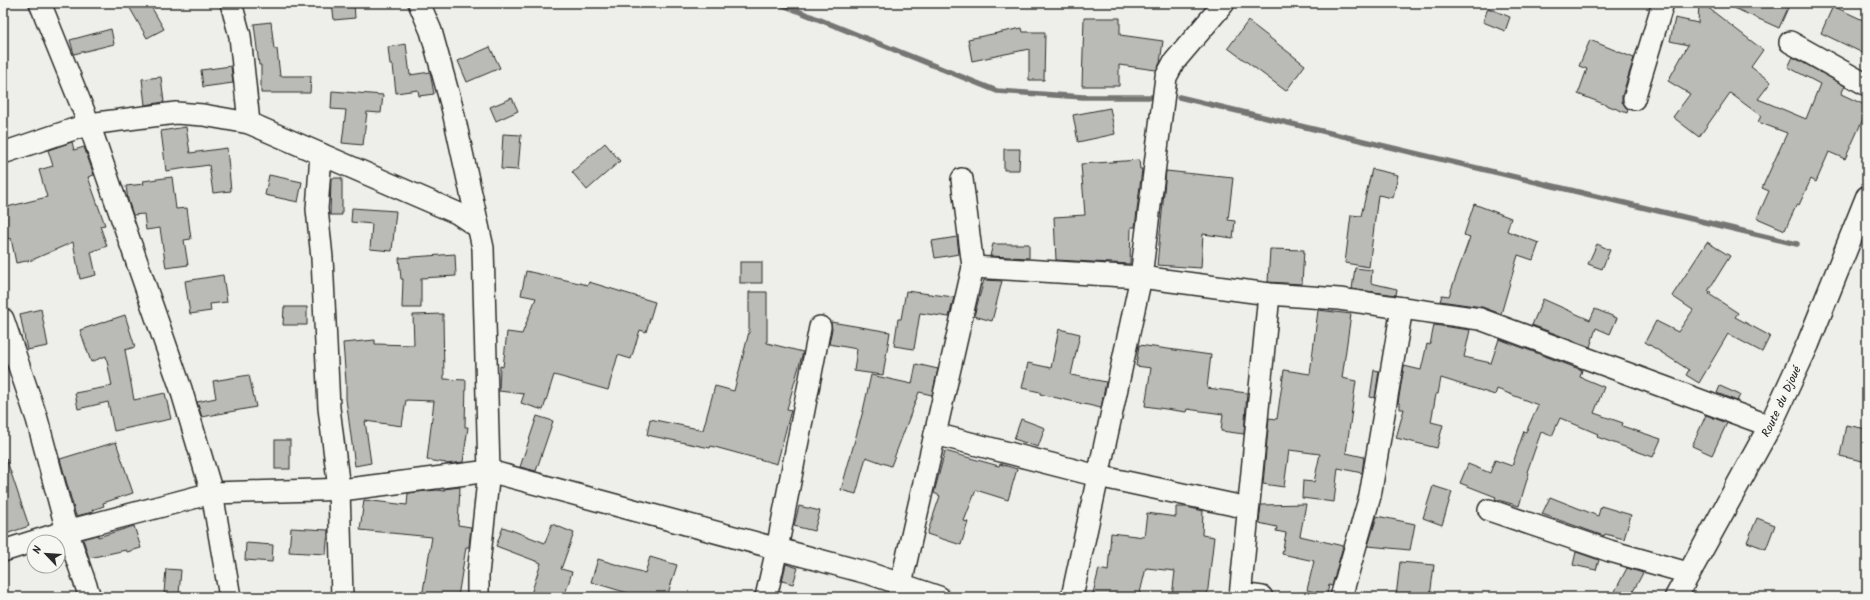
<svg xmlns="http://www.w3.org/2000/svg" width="1870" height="600" font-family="Kalam,sans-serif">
	<rect width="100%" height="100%" fill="#eeeeea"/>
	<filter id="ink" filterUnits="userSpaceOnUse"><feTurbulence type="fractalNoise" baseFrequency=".025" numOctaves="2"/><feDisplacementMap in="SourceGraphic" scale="8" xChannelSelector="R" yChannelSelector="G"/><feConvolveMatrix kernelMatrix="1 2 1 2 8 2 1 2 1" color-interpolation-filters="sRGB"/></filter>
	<g filter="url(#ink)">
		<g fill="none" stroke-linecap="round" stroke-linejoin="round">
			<g stroke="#757573" stroke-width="5.5">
				<path d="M778,3l219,88 86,6h70"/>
				<path d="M1179,97l618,147"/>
			</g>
		</g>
		<g fill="#babab7" stroke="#2b2b2b">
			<path d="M127,3h22l15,26 -17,9z"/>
			<path d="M332,3h22l1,15 -21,2z"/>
			<path d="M1699,3h3l61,47 -12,17 20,15 -13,17 48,20 14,-35 -32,-17 5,-10 52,29 -4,8 26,12v4l-22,49 -16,-7 -13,30 -5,-3 -12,26 -2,-1 -12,26 -28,-12 12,-27 -7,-3 25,-55 -29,-11 3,-6 -31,-23 -31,44 -26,-20 17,-23 -22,-13 20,-36 -18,-4 5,-23 23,5z"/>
			<path d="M1723,3h55l10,5 -9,20z"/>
			<path d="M1833,6l34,16v33l-46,-22z"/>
			<path d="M1488,8l22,9 -5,14 -22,-9z"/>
			<path d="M1084,18h36v17l43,6 -3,22 -4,7 -37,-5v21h-37z"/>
			<path d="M1248,21l57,44 -19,26 -58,-43z"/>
			<path d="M271,22l3,27h3l3,27h31l-1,17h-49v-28h-2l-5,-41z"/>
			<path d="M1022,28l1,4h22l-1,48h-15v-31l-57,12 -4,-22z"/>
			<path d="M111,29l3,15 -40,10 -4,-14z"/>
			<path d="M1590,40l44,18 -12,38v6l6,7 -1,4 -49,-19 9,-25 -8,-3z"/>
			<path d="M406,44l4,31 20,-3 4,22 -15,2 -1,-6 -22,3 -3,-28h-3l-2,-18z"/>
			<path d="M490,47l10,21 -33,14 -9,-21z"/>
			<path d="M231,66l2,17 -30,4 -2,-17z"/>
			<path d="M161,77l3,25 -19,3 -3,-26z"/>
			<path d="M332,91l51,4 -2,18 -14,-1 -4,33 -21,-2 4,-33 -15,-1z"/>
			<path d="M512,98l6,13 -22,10 -6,-14z"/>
			<path d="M1110,108l5,26 -37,8 -5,-27z"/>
			<path d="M186,127l4,26 37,-5 4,43 -18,2 -4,-28 -43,6 -5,-40z"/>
			<path d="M503,134l18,1 -3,35 -17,-1z"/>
			<path d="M72,142l2,8 10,-3 10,28 -6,2 17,48 -5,1 7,20 -16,6 5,23 -16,4 -7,-37 -41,18 -16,3 -5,-25 -8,2v-32l44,-11 -8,-27 14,-4 -5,-16z"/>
			<path d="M605,143l15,18 -33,29 -15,-18z"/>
			<path d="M1004,149h16l-1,21h-15z"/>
			<path d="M1139,160l1,9h2l-7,58h-4l-1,37 -74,-4 -2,-43 31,-2 -4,-51z"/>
			<path d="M1372,169l26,6 -5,23 -15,-3 -9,72 -24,-4 6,-48 10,1z"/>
			<path d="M1166,171l67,7 -5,42 7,1 -2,17 -30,-4 -2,34 -44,-3z"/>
			<path d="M269,175l33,7 -4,20 -33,-7z"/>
			<path d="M172,177l4,32 11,-1 4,31 -7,1 4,25 -22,3 -6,-40 -14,2 -2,-16 -11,1 -5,-15 -2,-14 18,-2 -1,-3z"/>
			<path d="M331,178h11v37h-12z"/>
			<path d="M1474,204l37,14 -4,13 32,12 -6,17 -15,-5 -17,59 -19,-7 -42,-6 2,-6 7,1 21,-59 -6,-2z"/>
			<path d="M352,208l44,3 -4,40 -22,-2 2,-25 -21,-2z"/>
			<path d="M957,237l2,17 -24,4 -3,-17z"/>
			<path d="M1707,242l23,14 -22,35 3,1 -2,2 29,19 -3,4 35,19 -8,16 -34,-18 -29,49 -13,-8 3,-5 -44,-28 11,-21 22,11 15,-22 -21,-14z"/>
			<path d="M993,244h36v14l-39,-2z"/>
			<path d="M1597,244l13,6 -8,19 -14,-5z"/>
			<path d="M1270,249l34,1 -2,34 -34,-2z"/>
			<path d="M455,254l1,22 -35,2v30h-19l1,-29h-2l-2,-21z"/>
			<rect x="740" y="262" width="22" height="21"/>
			<path d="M1355,268l17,2 -1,13 26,6 -1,6 -44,-6z"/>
			<path d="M526,271l62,14 1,-3 66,20 -9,30 -6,-2 -9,29 -13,-4 -10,35 -54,-15 -11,35 -22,-7 3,-9 -25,-3 1,-25 3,1 4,-35 15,2 14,-36 -15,-3z"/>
			<path d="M223,275l4,27 -17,2 1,7 -21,3 -5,-33z"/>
			<path d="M984,280l18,1 -10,40 -18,-5z"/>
			<path d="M906,291l48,6 -5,20 -29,-4 -6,36 -20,-3 4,-27h3z"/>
			<path d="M749,292h18v51l36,9 -16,57 4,1 -14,54 -66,-18 -1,2 -63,-13 3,-16 53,11 12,-44 19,5 15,-59z"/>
			<path d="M1543,299l47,21 5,-11 22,9 -7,16 -14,-6 -6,19 -58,-22z"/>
			<path d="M284,307h23v18h-24z"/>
			<path d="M41,309l7,37 -21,4 -7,-36z"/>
			<path d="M1318,310l33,4 -9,64 14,3 -10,72 18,4 -2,16 -24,-5 -4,34 -32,-4 1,-17 11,1 6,-28 -31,-4 -5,37 -21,-3 6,-66 8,1 7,-49 26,4z"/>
			<path d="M443,314l1,65 22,1 -1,47h3l-5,35 -17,2v-1l-19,-3 7,-59 -28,-1 -4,26 -37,-5 6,42 -16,3 -9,-67v-17l-3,-39 32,-3v4l39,1 -1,-30z"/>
			<path d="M125,315l10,32 -10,3 9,50 31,-7 6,26 -57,12 -6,-29 -30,7 -3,-16 37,-7 -6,-30 -15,6 -11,-32z"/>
			<path d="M831,322l59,10 -7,43 -29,-4 3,-22 -28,-5 3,-15z"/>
			<path d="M1434,325l36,5 -6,27 27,6 8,-24 83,31 -2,7 24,10 -10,26 29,10 -1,3 39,13 -8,18 -56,-20 1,-3 -38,-16 -8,18 -11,-4 -14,40 2,1 -10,33 -24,-7 1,-2 -36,-14 8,-19 22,9 5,-13 17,6 12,-35 2,1 12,-27 -41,-16 -2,6 -54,-17 -3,16h-2l-5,28 12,3 -6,23 -41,-10 8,-29h-4v-5l-2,-1 6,-37 17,4 6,-26 3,1z"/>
			<path d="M1059,329l21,5 -9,41 35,7 -5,26 -61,-14v-2l-18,-4 6,-25 23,5z"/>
			<path d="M1139,345l72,10 -4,33 40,5 -3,41 -23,-3 2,-17 -36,-5 -1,3 -41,-6 6,-38 -15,-2z"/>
			<path d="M916,364l22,5 -6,26 -13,-3 -28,74 -25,-9 -10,37 -15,-4 22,-79 8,-36 41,9z"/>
			<path d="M1374,370l5,1 -4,27 -5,-1z"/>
			<path d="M249,375l7,32 -54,10 -5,-15 19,-4 -3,-17z"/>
			<path d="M1720,386l20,9 -3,6 -20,-8z"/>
			<path d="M1706,415l21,8 -15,32 -20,-9z"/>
			<path d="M537,416l16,5 -17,50 -16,-4z"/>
			<path d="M1021,419l24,9 -7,19 -24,-8z"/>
			<path d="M1846,425l21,4v33l-27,-6z"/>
			<rect x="275" y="440" width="15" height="29"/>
			<path d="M116,442l17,51 -30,10 1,3 -12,4 1,2 -17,4 -16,-57z"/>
			<path d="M945,451l54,15 1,-2 17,5 -9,31 -32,-10 -12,31 4,1 -7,23 -34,-11 13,-38 -6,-3z"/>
			<path d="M3,458h3l23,68 -26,9z"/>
			<path d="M1433,486l19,6 -10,33 -19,-7z"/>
			<path d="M460,487l-2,38 13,2 -2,20h-3l-8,50h-36l10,-60 -72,-7 4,-30 43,5 1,-12 29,-3 7,1v-2z"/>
			<path d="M1550,497l48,19 3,-10 30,9 -7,24 -19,-5 -1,2 -62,-22z"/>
			<path d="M1306,504l-6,32 43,10 -11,40 -3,-1 -2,10 -20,-5 7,-29 -32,-7 4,-21 -10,-2 1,-4 -18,-4 2,-18z"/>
			<path d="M799,506l21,5 -6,20 -20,-5z"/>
			<path d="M1176,507h11l16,4 -1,24 12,2 -7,60h-35l3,-26 -29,-3 -7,29h-47l7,-28 9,2 3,-38 33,4 3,-24 29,4z"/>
			<path d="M1377,516l38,8 -5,26 -42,-4z"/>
			<path d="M1757,518l18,7 -9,24 -19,-7z"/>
			<path d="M552,524l22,9 -13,36 11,3 -8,25h-34l11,-34 -45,-17 7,-19 42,16z"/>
			<path d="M134,526l7,22 -14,4 -1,-2 -37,8 -6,-19 15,-4v2z"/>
			<path d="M291,528l37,2 -2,24 -37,-2z"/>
			<path d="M246,543l27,2 -1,17 -27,-2z"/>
			<path d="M1576,552l23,8 -3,10 -23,-5z"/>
			<path d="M650,557l27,8 -10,32h-26l-50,-15 7,-23 47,14z"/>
			<path d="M1400,562l34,3 -4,32h-34z"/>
			<path d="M786,564l12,4 -5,16 -11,-3z"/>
			<path d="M1627,568l16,5 -13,24h-18z"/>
			<path d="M166,569l15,1 -2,24 -15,-1z"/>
		</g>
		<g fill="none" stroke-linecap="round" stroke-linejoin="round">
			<g stroke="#2b2b2b" stroke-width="24">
				<g id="minor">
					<path d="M40,3l49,121 92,265 31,104 18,104"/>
					<path d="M231,3l9,33 9,87"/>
					<path d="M419,3l12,28 21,76 31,141 6,223 -11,103v23"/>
					<path d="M1790,42l77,43"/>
					<path d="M1634,99l29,-96"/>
					<path d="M3,153l86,-29 87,-11 27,2 46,8 208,90 21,14"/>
					<path d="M321,154l-4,55 5,49 7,150 10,81 3,108"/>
					<path d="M973,267l168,10 128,17 70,5 141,20 290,107"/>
					<path d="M3,319l34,100 30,112 23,66"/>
					<path d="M935,434l163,42 150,32"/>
					<path d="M1489,510l121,41 78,22"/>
					<path d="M3,551l64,-20 145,-38 137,-4 140,-18 382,103 68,23"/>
					<path d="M1240,594l22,3"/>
					<path d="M766,597l11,-48 43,-222"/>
					<path d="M898,597l75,-330 -11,-88"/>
					<path d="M1072,597l69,-320 25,-200 8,-15 50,-59"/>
					<path d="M1240,597l29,-303"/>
					<path d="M1341,597l29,-101 32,-188"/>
				</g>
			</g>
			<g stroke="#2b2b2b" stroke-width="25">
				<g id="major">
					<path id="s1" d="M1676,597l94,-171 38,-82 59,-147"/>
				</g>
			</g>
			<use href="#minor" stroke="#f6f6f2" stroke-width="21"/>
			<use href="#major" stroke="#f6f6f2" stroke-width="22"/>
		</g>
	</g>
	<g text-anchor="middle" stroke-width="3" stroke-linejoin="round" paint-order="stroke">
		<g font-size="12" fill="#2b2b2b" stroke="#f6f6f2">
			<text dy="4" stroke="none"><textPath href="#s1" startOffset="222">Route du Djoué</textPath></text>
		</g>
	</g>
	<rect width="1870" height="600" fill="none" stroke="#f6f6f2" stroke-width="16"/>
	<rect x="8" y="8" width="1854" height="584" fill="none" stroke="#2b2b2b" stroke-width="1.5" filter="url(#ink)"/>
	<g transform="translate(46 554) rotate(295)"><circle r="19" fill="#f6f6f2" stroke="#a5a5a2"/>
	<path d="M0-3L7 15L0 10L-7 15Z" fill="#2b2b2b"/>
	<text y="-6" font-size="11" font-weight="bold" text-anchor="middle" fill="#2b2b2b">N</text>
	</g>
</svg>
